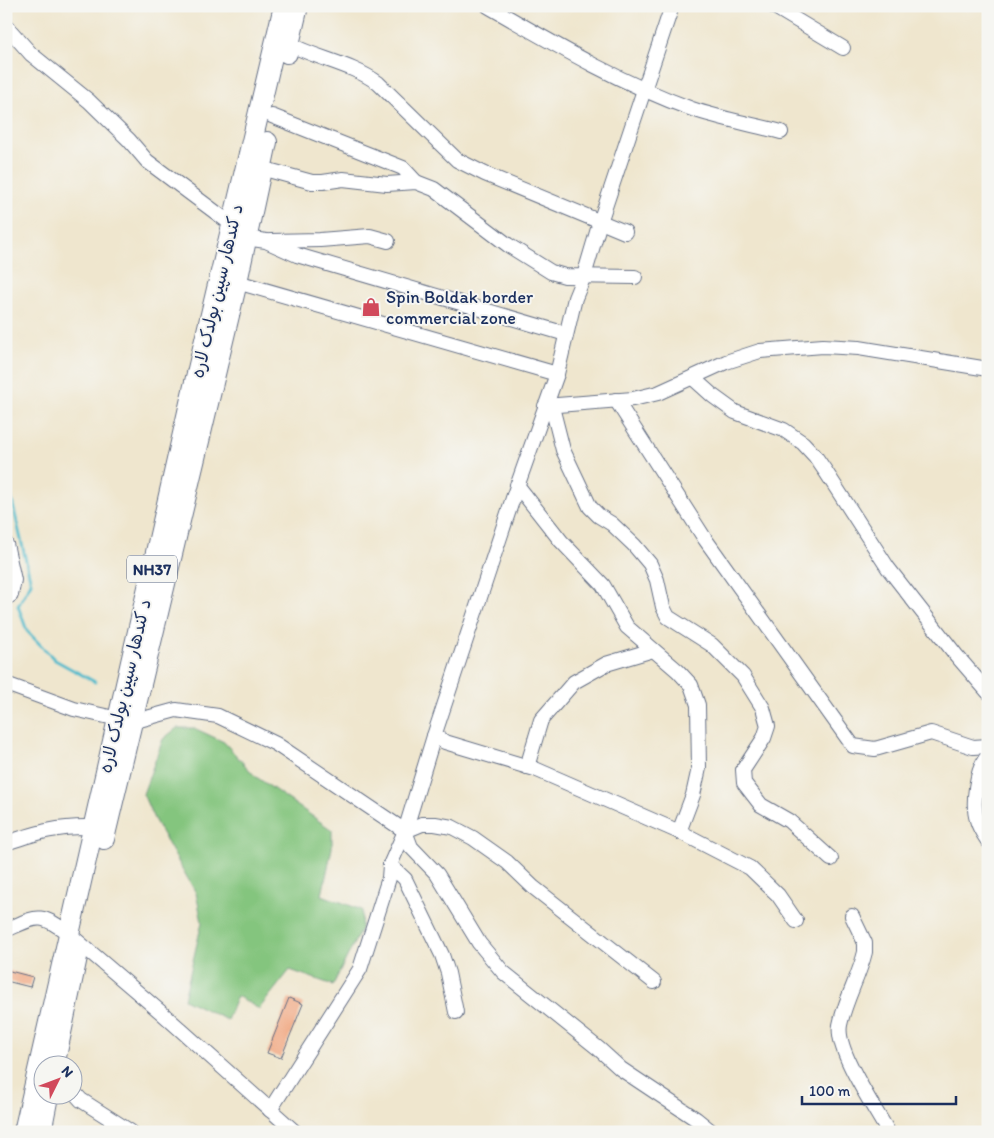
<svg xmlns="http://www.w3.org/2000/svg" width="994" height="1138" font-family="Itim,'Playpen Sans Arabic',sans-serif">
	<rect width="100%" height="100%" fill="#f6f6f2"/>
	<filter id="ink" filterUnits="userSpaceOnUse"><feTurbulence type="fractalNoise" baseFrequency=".02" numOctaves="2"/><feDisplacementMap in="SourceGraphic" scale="10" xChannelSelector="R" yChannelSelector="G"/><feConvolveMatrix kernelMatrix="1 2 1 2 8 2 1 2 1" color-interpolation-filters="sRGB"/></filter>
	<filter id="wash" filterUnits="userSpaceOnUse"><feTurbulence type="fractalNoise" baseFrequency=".0096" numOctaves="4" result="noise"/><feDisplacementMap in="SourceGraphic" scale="20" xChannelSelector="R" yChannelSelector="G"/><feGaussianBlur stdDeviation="1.12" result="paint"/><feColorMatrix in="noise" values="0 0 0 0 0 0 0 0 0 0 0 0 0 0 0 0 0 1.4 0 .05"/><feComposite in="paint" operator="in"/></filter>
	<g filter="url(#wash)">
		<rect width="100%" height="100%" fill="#efe6ce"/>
		<path fill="#84c57e" stroke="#507a6e" d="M177,728h17l30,14 31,34 77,54v18l-10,47 40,15 -1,19 -28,56 -43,-15 -31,39 -22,-13 -10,24 -43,-21 18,-77 -6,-29 -42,-74 -11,-25 20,-55z"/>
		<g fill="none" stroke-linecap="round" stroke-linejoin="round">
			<path stroke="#50bbcc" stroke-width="3" d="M6,475l25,108 -13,23 9,25 28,29 40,22"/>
		</g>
		<g id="blocks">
			<g fill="#f1ad8a">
				<path d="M6,970l27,7 -3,10 -24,-6z"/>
				<path d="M289,998l14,6 -22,54 -14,-5z"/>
			</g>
		</g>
	</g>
	<g filter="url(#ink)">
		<use href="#blocks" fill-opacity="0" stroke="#656f85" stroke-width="1"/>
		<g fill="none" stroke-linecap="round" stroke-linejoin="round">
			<g stroke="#656f85" stroke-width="16">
				<g id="minor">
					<path d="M488,6c66,38 132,77 204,103 29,10 60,15 89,23"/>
					<path d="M773,6l70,42"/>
					<path d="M6,26l25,28 58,47 40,39 18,21 91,68"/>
					<path d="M289,44c29,15 63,20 89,39l79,77 28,14 140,58"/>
					<path d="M272,116l131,52 13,14"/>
					<path d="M261,168l51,14h11l20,-3 44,5 29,-2 18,7 74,56 43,27 14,4 70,1"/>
					<path d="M246,238l20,3 31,14 269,79"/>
					<path d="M270,241l50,-1 50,-4 18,5"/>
					<path d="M237,282l320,92"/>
					<path d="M693,378l20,18 22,16 49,18 19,13 12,13 11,16 62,96 68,87 32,37"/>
					<path d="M616,400l89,139 148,207 22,3 56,-16 42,14 15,-1"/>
					<path d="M545,406l88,-7 25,-6 68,-31 34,-11 63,-5 36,2 129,21"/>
					<path d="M552,407l11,43 27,57 9,9 13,8 22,21 16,19 7,16 6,27 5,10 44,28 31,31 20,32 5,18 -4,12 -21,32 1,13 17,22 28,16 42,38"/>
					<path d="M517,485l44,56 42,44 24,42 51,44 13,14 7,20 1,63 -6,27 -14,37"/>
					<path d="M6,544l8,36 -3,15 -5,3"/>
					<path d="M6,684l68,25 58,13 44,-12 42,6 58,28 129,87 6,16 26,27 42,69 24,29 96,77 22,20 75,50 16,13"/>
					<path d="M434,736l11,6 90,27 149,65 66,34 28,27 18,26"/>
					<path d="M988,756c-12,12 -16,49 -11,64 2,8 7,15 11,21"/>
					<path d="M527,767l14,-47 33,-38 32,-18 47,-14"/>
					<path d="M405,831l17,-7h13l17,3 21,11 34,24 26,25 121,95"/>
					<path d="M6,843c33,-11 52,-17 87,-16"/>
					<path d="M390,865l15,14 37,76 6,18 8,39"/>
					<path d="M852,916l13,27v9c-6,25 -20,48 -25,73 -5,25 35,83 48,107"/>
					<path d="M6,930c32,-14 33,-18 62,3l95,81 132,118"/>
					<path d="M72,1090l9,10 50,32"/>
					<path d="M270,1110l90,-141 29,-91 1,-13 15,-34 29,-95 80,-241 43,-121 18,-76 9,-22 16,-54 72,-216"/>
				</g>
			</g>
			<g stroke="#656f85" stroke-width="22">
				<g id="highway">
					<path d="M287,53l11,-47"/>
					<path d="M104,839l133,-557 30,-140"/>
					<path d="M54,1066l23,-109"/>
					<path d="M24,1132l166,-729 94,-397"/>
					<path d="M41,1132l7,-36"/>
				</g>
			</g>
			<use href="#minor" stroke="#fff" stroke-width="14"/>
			<use href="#highway" stroke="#fff" stroke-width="20"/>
		</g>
	</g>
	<defs>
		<g id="shop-bare" transform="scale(1.5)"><path d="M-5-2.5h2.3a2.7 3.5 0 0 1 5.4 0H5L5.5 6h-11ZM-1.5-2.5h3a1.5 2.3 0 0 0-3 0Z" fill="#d1495b" stroke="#f6f6f2" stroke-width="2.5" paint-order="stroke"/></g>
	</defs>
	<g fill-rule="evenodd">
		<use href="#shop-bare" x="371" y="307"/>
	</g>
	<g text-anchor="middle" stroke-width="4" stroke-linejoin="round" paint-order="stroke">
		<rect fill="#f6f6f2" stroke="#5d6b8a" stroke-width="1" x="127" y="555.5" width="50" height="27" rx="4"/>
		<g font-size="16" font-weight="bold" fill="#1b2f5e">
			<text x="152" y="575">NH37</text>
		</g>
		<g font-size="18" fill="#1b2f5e" stroke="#f6f6f2">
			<text transform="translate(217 291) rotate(-77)" y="6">د کندهار سپین بولدک لاره</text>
			<text transform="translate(125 686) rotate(-77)" y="6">د کندهار سپین بولدک لاره</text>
		</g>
		<g font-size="18" fill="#1b2f5e" stroke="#f6f6f2" text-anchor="start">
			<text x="386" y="303">Spin Boldak border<tspan x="386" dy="21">commercial zone</tspan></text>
		</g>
	</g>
	<rect width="994" height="1138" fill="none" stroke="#f6f6f2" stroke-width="25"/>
	<g transform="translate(58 1080) rotate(48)"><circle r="24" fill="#f6f6f2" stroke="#9ea6b7"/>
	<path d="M0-4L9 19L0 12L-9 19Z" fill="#d1495b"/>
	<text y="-8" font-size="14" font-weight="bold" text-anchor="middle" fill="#1b2f5e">N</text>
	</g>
	<path d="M802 1096v8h154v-8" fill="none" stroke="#1b2f5e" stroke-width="2.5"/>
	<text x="809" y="1096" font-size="15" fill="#1b2f5e" stroke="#f6f6f2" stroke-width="4" paint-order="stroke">100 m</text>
</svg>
